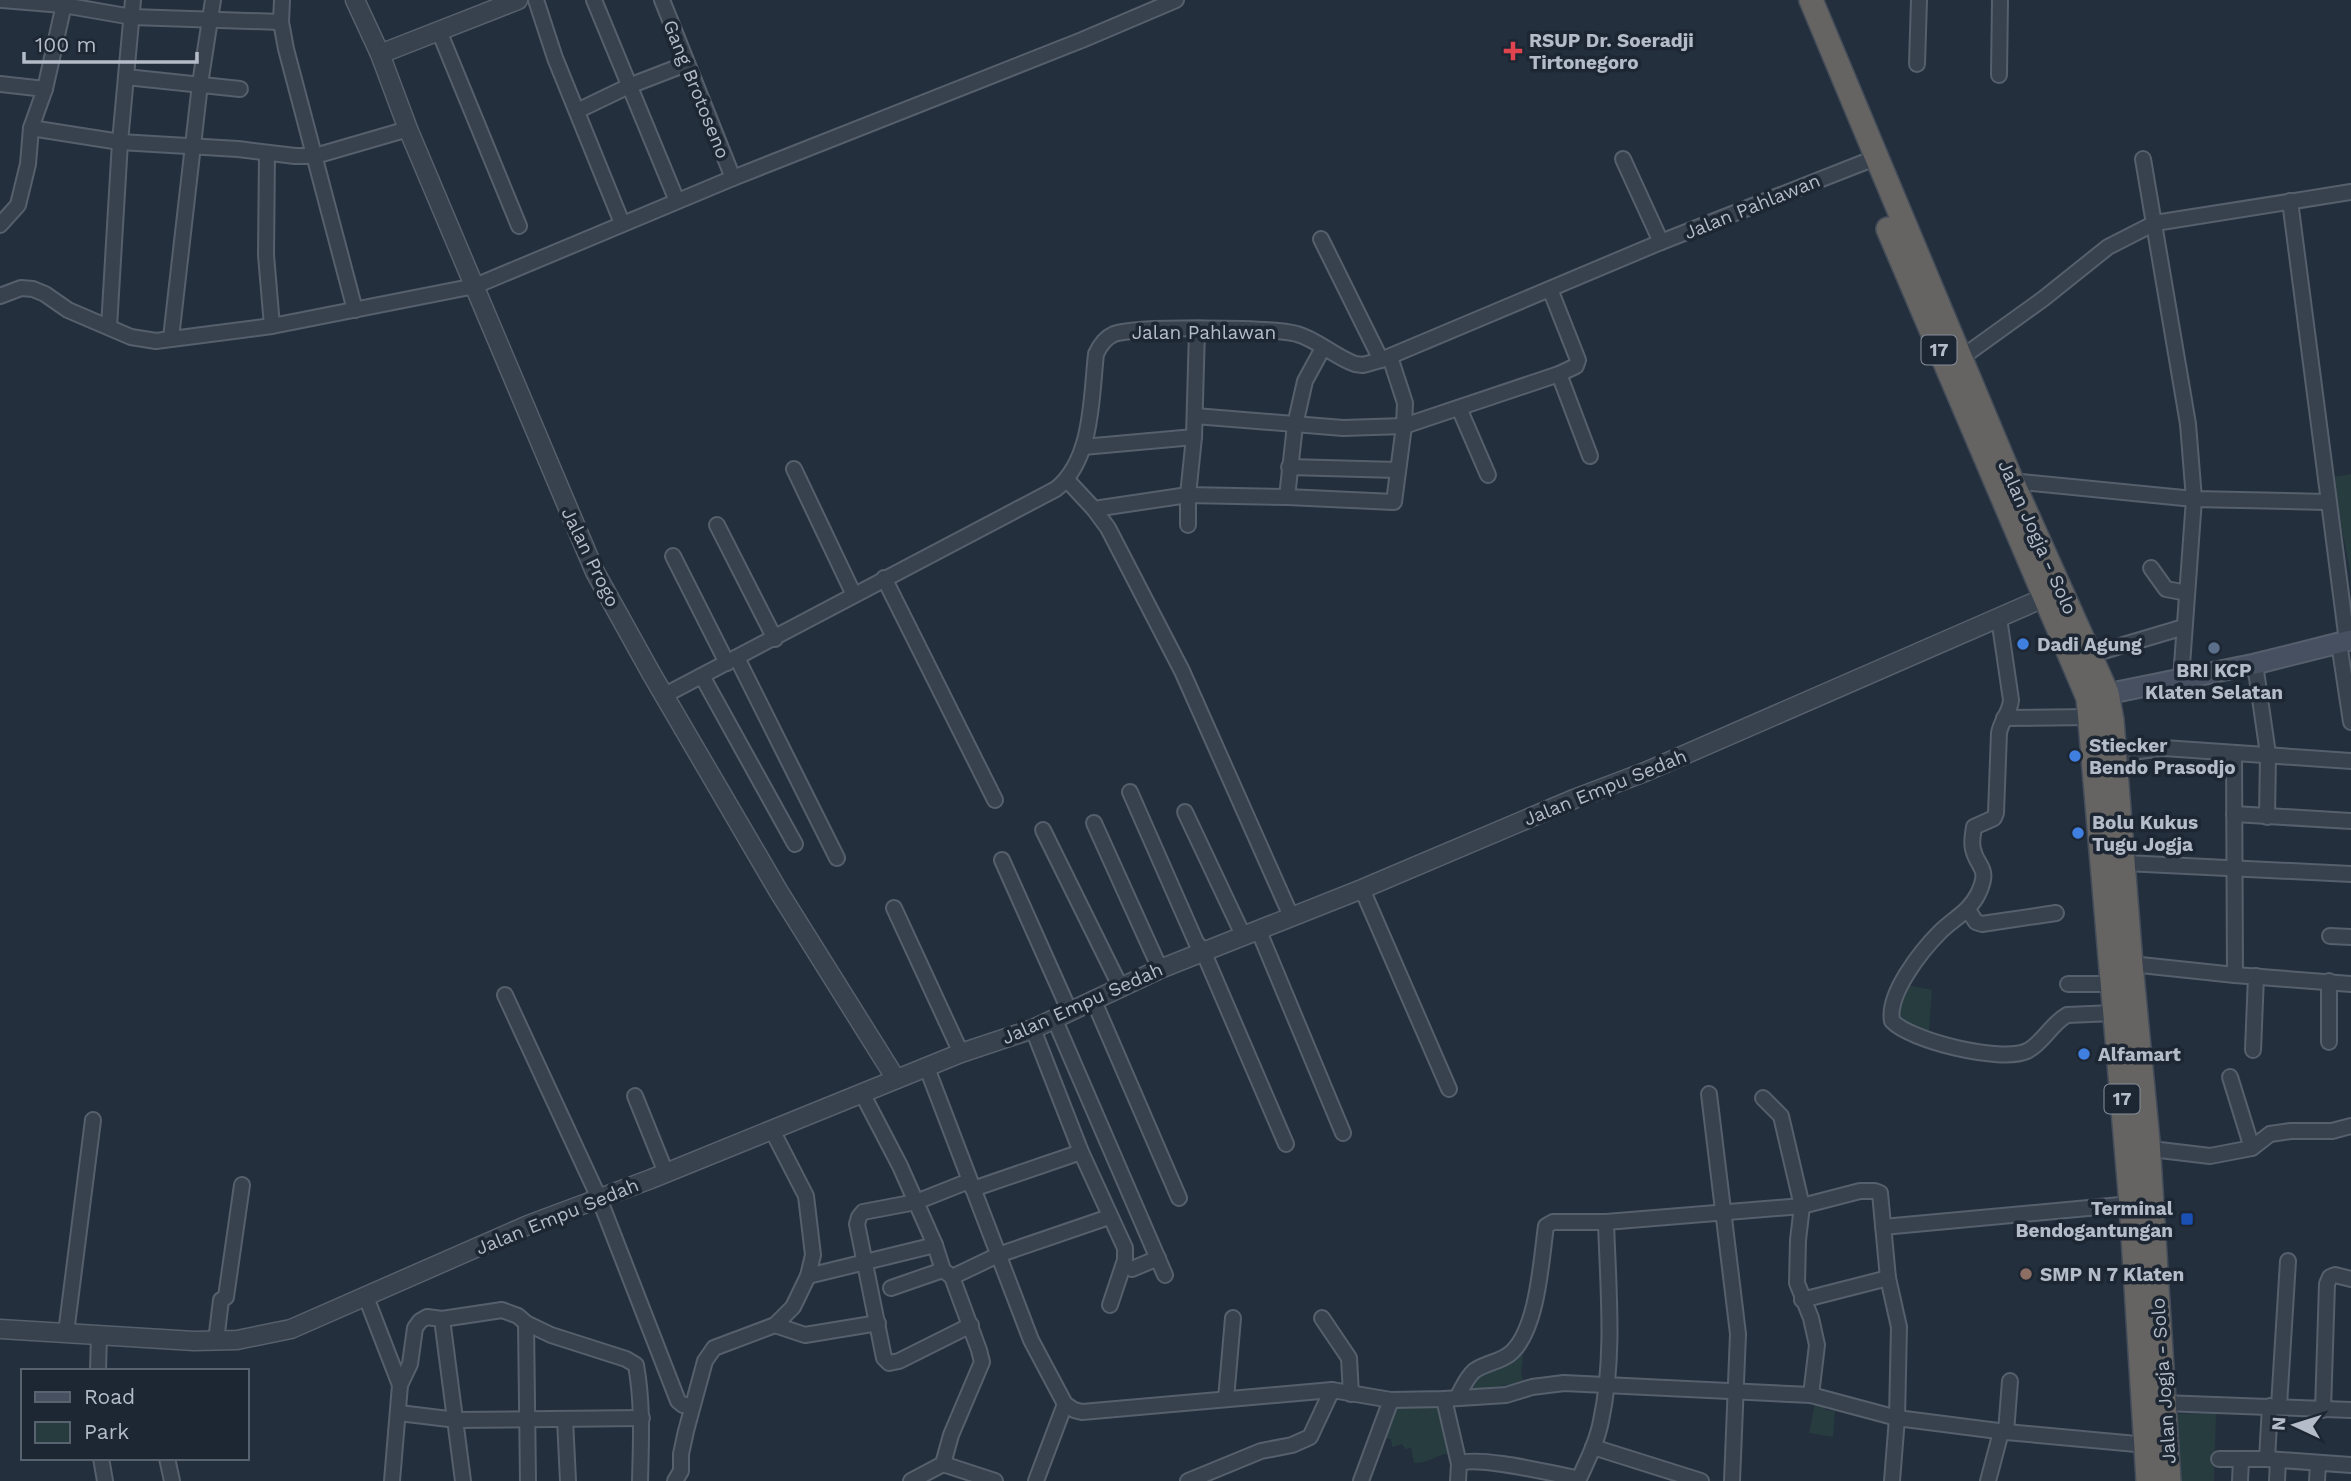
<svg xmlns="http://www.w3.org/2000/svg" width="2351" height="1481" font-family="'Work Sans',sans-serif">
	<rect width="100%" height="100%" fill="#242f3e"/>
	<g fill="#263c3f">
		<path d="M2351,474v101l-19,-98z"/>
		<path d="M1902,984l30,6 -3,42h-17l-15,-10z"/>
		<path d="M1516,1347l7,10 -2,16 3,10 -59,7 16,-27z"/>
		<path d="M1443,1402l11,51c-20,1 -22,10 -40,10l-3,-15 -6,1 -3,-5 -10,3 -1,-8 -11,-1 13,-35z"/>
		<path d="M1815,1403l10,1v6l10,1 -2,26 -24,-4z"/>
		<path d="M2216,1413l-2,68h-34l-6,-67z"/>
	</g>
	<g fill="none" stroke-linecap="round" stroke-linejoin="round">
		<g stroke="#565f6c" stroke-width="18">
			<g id="minor">
				<path d="M2,0l61,5 69,12 149,5"/>
				<path d="M282,0l-1,22 5,27 69,261"/>
				<path d="M536,0l19,58 67,165"/>
				<path d="M594,0l83,201"/>
				<path d="M662,0l71,178"/>
				<path d="M439,31l80,195"/>
				<path d="M1917,64l2,-64"/>
				<path d="M1999,75l1,-75"/>
				<path d="M126,77l114,12"/>
				<path d="M0,84l45,5"/>
				<path d="M577,111l52,-25 57,-22"/>
				<path d="M31,128l89,14 118,7 57,7h20l93,-27"/>
				<path d="M267,153l-1,102 6,71"/>
				<path d="M1623,159l38,83"/>
				<path d="M2143,159l45,265 6,75 -13,180"/>
				<path d="M2290,201l57,440"/>
				<path d="M0,225l18,-20 10,-41 3,-36 14,-39 20,-89"/>
				<path d="M1321,239l60,121"/>
				<path d="M0,296l21,-8 12,1 12,5 23,16 63,27 25,4 116,-15 203,-40 258,-108 349,-138 94,-40"/>
				<path d="M109,327l11,-185 13,-142"/>
				<path d="M171,338l29,-254 13,-84"/>
				<path d="M1323,348l-18,33 -10,44 -8,72 107,5 10,-76 1,-23 -15,-46"/>
				<path d="M1961,358l82,-59 65,-52 47,-24 196,-31"/>
				<path d="M1559,374l31,82"/>
				<path d="M1459,408l29,67"/>
				<path d="M1195,416l148,12 61,-2 155,-52 17,-8 2,-6 -28,-71"/>
				<path d="M1083,447l111,-10"/>
				<path d="M1289,467l108,3"/>
				<path d="M794,469l60,126"/>
				<path d="M1067,480l27,29 14,19 74,143 109,245"/>
				<path d="M2012,481l182,18 133,3"/>
				<path d="M1094,509l94,-14 99,2"/>
				<path d="M717,525l58,114"/>
				<path d="M1188,525v-30l6,-58 3,-107"/>
				<path d="M673,556l54,107"/>
				<path d="M2151,568l15,21 21,4"/>
				<path d="M884,578l111,222"/>
				<path d="M1999,618l12,82c-1,13 -10,21 -12,33l-3,80 -2,5 -20,9c-1,7 -3,15 -1,22 4,19 18,18 5,45 -9,18 -25,25 -38,38 -19,19 -53,62 -48,89 19,20 109,42 135,30 16,-8 24,-27 40,-36l47,-2"/>
				<path d="M2339,643l12,79"/>
				<path d="M2090,655l94,-28"/>
				<path d="M737,658l100,200"/>
				<path d="M2255,664l13,90 -1,63"/>
				<path d="M702,676l93,168"/>
				<path d="M665,695l391,-206c37,-30 35,-91 40,-135 4,-9 9,-16 18,-20 22,-8 160,-7 183,0 19,5 38,23 58,30l8,1 18,-5 280,-118 214,-84"/>
				<path d="M2004,718l86,-1"/>
				<path d="M2234,753l1,222"/>
				<path d="M2115,754l49,-6 187,13"/>
				<path d="M1130,792l66,150 7,9 83,193"/>
				<path d="M1185,812l58,123"/>
				<path d="M2234,814l117,7"/>
				<path d="M1094,823l66,146"/>
				<path d="M1043,830l77,156"/>
				<path d="M1002,860l67,150"/>
				<path d="M2125,863l226,11"/>
				<path d="M1362,889l87,200"/>
				<path d="M894,908l67,145"/>
				<path d="M1968,910l8,12 6,2 74,-11"/>
				<path d="M1258,929l85,204"/>
				<path d="M2330,936l21,1"/>
				<path d="M2131,964l104,11 116,9"/>
				<path d="M2329,981v61"/>
				<path d="M2068,984h45"/>
				<path d="M505,995l94,203 79,203 5,4h9"/>
				<path d="M1093,999l86,199"/>
				<path d="M1054,1018l111,257"/>
				<path d="M1033,1029l48,123 44,96v12l-15,45"/>
				<path d="M2253,1050l3,-74"/>
				<path d="M927,1068l104,272 34,64 9,6 8,2 250,-22 59,10 53,-1 62,-4 26,-8 32,-4 247,12 86,23 109,14 141,13"/>
				<path d="M2230,1077l22,71"/>
				<path d="M1709,1094l29,240 -6,147"/>
				<path d="M863,1095l37,71 35,79 8,25 9,7 27,73 3,12 -31,73 -8,29"/>
				<path d="M635,1096l31,77"/>
				<path d="M1763,1098l18,18 21,90 -4,34 -1,43 14,35 6,27 -6,50"/>
				<path d="M2143,1148l67,8 42,-8 18,-14 21,-3h41l19,-5"/>
				<path d="M969,1181l-53,21 -53,10 -4,5 -2,7 27,134 5,5 10,-2 72,-36"/>
				<path d="M973,1189l108,-37"/>
				<path d="M1883,1227l248,-23"/>
				<path d="M1132,1269l26,-11"/>
				<path d="M808,1276l127,-31"/>
				<path d="M952,1277l46,-22 111,-38"/>
				<path d="M891,1288l52,-18"/>
				<path d="M366,1297l34,88 -8,96"/>
				<path d="M1802,1300l86,-22"/>
				<path d="M1322,1318l27,40 2,36"/>
				<path d="M442,1319l21,162"/>
				<path d="M526,1323l2,158"/>
				<path d="M775,1325l30,10 73,-12"/>
				<path d="M66,1333l27,-213"/>
				<path d="M216,1341l5,-41 5,-3 16,-112"/>
				<path d="M98,1371l1,-36"/>
				<path d="M400,1385l10,-21 5,-36 5,-7 7,-4 15,2 60,-9 16,6 8,7 25,12 75,24 10,6c7,39 5,77 4,116"/>
				<path d="M1457,1398c5,-9 9,-20 17,-27 12,-9 29,-9 39,-20 25,-26 28,-90 33,-125l7,-4h53l196,-16 58,-15h15l5,2 8,85 11,49 -2,91 -5,63"/>
				<path d="M1226,1399l7,-81"/>
				<path d="M1444,1399l15,65 -1,17"/>
				<path d="M2163,1403l188,7"/>
				<path d="M2279,1406l9,-145"/>
				<path d="M2323,1410l4,-126 3,-7 5,-2 16,4"/>
				<path d="M399,1413l58,7 185,-2"/>
				<path d="M565,1419l3,62"/>
				<path d="M2006,1432l4,-51"/>
				<path d="M1593,1447l108,34"/>
				<path d="M101,1458l4,23"/>
				<path d="M167,1458l5,23"/>
				<path d="M2219,1459h48l84,6"/>
				<path d="M2267,1459l3,-53"/>
				<path d="M1459,1464c15,-9 91,9 112,13l4,4"/>
				<path d="M675,1481l6,-10v-17l5,-23 19,-70 9,-13 61,-23 18,-18 15,-31 5,-21 -7,-59 -34,-66"/>
				<path d="M911,1481l32,-17 52,17"/>
				<path d="M1036,1481l29,-77"/>
				<path d="M1188,1481l73,-30 31,-6 18,-8 22,-47"/>
				<path d="M1361,1481l30,-81"/>
				<path d="M1578,1481c9,-20 19,-39 23,-60 14,-65 7,-133 5,-199"/>
				<path d="M1988,1481l13,-49"/>
				<path d="M2240,1481l1,-21"/>
				<path d="M2277,1481l1,-21"/>
				<path d="M2317,1481l1,-18"/>
			</g>
		</g>
		<g stroke="#565f6c" stroke-width="21">
			<g id="tertiary">
				<path d="M355,0l25,54 28,75 187,443 56,101 128,219 117,187"/>
				<path d="M380,54l138,-54"/>
				<path d="M0,1329l194,12 43,-1 54,-11 237,-104 123,-46 310,-126 72,-24 127,-60 202,-80 212,-90 71,-27 410,-179"/>
			</g>
		</g>
		<g stroke="#565f6c" stroke-width="23">
			<path id="secondary" d="M2092,697l163,-33 96,-24"/>
		</g>
		<g stroke="#434c59" stroke-width="26">
			<g id="trunk">
				<path d="M1811,0l201,481 95,212 5,27 19,244 17,177 21,340"/>
				<path d="M1888,229l200,469 43,506 17,277"/>
			</g>
		</g>
		<use href="#minor" stroke="#38414e" stroke-width="14"/>
		<use href="#tertiary" stroke="#38414e" stroke-width="18"/>
		<use href="#secondary" stroke="#465061" stroke-width="19"/>
		<use href="#trunk" stroke="#656462" stroke-width="23"/>
	</g>
	<path fill="#e0444e" stroke="#1d2633" stroke-width="2.5" d="M1509.5 40.5h7v7h7v7h-7v7h-7v-7h-7v-7h7z"/>
	<g fill="#3f7fe0" stroke="#1d2633" stroke-width="2.5">
		<circle cx="2023" cy="644" r="7"/>
		<circle cx="2075" cy="756" r="7"/>
		<circle cx="2078" cy="833" r="7"/>
		<circle cx="2084" cy="1054" r="7"/>
	</g>
	<circle fill="#5c6f8a" stroke="#1d2633" stroke-width="2.5" cx="2214" cy="648" r="7"/>
	<rect fill="#1a4fb4" stroke="#1d2633" stroke-width="2.5" x="2180" y="1212" width="14" height="14" rx="3.5"/>
	<circle fill="#8d6e63" stroke="#1d2633" stroke-width="2.5" cx="2026" cy="1274" r="7"/>
	<g text-anchor="middle" stroke-width="7" stroke-linejoin="round" paint-order="stroke">
		<g fill="#1d2633" stroke="#878f9c" stroke-width="2">
			<rect x="1921.5" y="335.5" width="35" height="29" rx="5"/>
			<rect x="2104.5" y="1084.5" width="35" height="29" rx="5"/>
		</g>
		<g font-size="18" font-weight="bold" fill="#b4bcc9">
			<text x="1939" y="356">17</text>
			<text x="2122" y="1105">17</text>
		</g>
		<g font-size="19" font-weight="bold" fill="#b4bcc9" stroke="#1d2633" text-anchor="start">
			<text x="1529" y="47">RSUP Dr. Soeradji<tspan x="1529" dy="22">Tirtonegoro</tspan></text>
			<text x="2037" y="651">Dadi Agung</text>
			<text x="2214" y="677" text-anchor="middle">BRI KCP<tspan x="2214" dy="22">Klaten Selatan</tspan></text>
			<text x="2089" y="752">Stiecker<tspan x="2089" dy="22">Bendo Prasodjo</tspan></text>
			<text x="2092" y="829">Bolu Kukus<tspan x="2092" dy="22">Tugu Jogja</tspan></text>
			<text x="2098" y="1061">Alfamart</text>
			<text x="2173" y="1215" text-anchor="end">Terminal<tspan x="2173" dy="22">Bendogantungan</tspan></text>
			<text x="2040" y="1281">SMP N 7 Klaten</text>
		</g>
		<g font-size="19" fill="#b4bcc9" stroke="#1d2633">
			<text transform="translate(697 89) rotate(68)" y="7">Gang Brotoseno</text>
			<text transform="translate(1752 206) rotate(-22)" y="7">Jalan Pahlawan</text>
			<text x="1204" y="339">Jalan Pahlawan</text>
			<text transform="translate(2038 537) rotate(66)" y="7">Jalan Jogja - Solo</text>
			<text transform="translate(591 557) rotate(64)" y="7">Jalan Progo</text>
			<text transform="translate(1605 787) rotate(-22)" y="7">Jalan Empu Sedah</text>
			<text transform="translate(1082 1003) rotate(-24)" y="7">Jalan Empu Sedah</text>
			<text transform="translate(557 1216) rotate(-22)" y="7">Jalan Empu Sedah</text>
			<text transform="translate(2163 1381) rotate(-94)" y="7">Jalan Jogja - Solo</text>
		</g>
	</g>
	<rect x="21" y="1369" width="228" height="91" fill="#1d2633" stroke="#59626f" stroke-width="2"/>
	<rect x="35" y="1392" width="35" height="10" fill="#465061" stroke="#59626f" stroke-width="2"/>
	<text x="84" y="1404" font-size="21" fill="#b4bcc9">Road</text>
	<rect x="35" y="1422" width="35" height="21" fill="#263c3f" stroke="#59626f" stroke-width="2"/>
	<text x="84" y="1439" font-size="21" fill="#b4bcc9">Park</text>
	<g transform="translate(2295 1425) rotate(274)" stroke="#1d2633" stroke-width="5" paint-order="stroke">
	<path d="M0-5L12 26L0 18L-12 26Z" fill="#b4bcc9"/>
	<text y="-10" font-size="19" font-weight="bold" text-anchor="middle" fill="#b4bcc9">N</text>
	</g>
	<path d="M24 52v10h173v-10" fill="none" stroke="#b4bcc9" stroke-width="3.5"/>
	<text x="35" y="52" font-size="21" fill="#b4bcc9" stroke="#1d2633" stroke-width="5" paint-order="stroke">100 m</text>
</svg>
